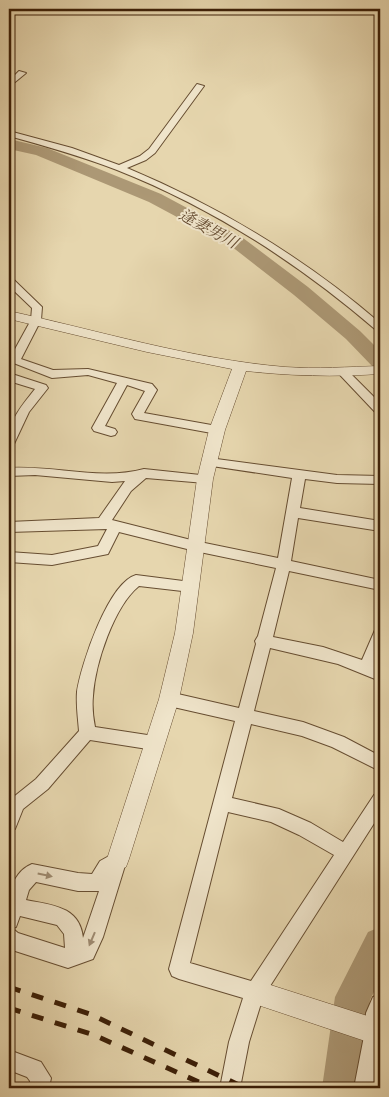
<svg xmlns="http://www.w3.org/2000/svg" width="389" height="1097" font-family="'Old Standard TT','Noto Serif JP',serif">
	<rect width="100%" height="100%" fill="#e6d6ae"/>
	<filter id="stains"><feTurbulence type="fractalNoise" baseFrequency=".004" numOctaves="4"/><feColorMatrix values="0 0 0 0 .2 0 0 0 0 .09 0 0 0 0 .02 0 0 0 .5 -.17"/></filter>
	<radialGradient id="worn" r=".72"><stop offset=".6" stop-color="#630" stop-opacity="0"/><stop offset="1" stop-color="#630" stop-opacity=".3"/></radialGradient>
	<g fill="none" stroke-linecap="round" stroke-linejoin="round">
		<g fill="#ac9875" fill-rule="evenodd">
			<path d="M9,139l38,9 114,46 82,44 65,49 52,44 20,20v18l-7,-2 -27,-28 -52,-44 -63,-49 -82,-44 -113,-47 -27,-6z"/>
			<path d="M380,927v53l-10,20 -10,88h-38l13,-91 33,-65z"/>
		</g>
		<g stroke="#664d31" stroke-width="2">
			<g id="minor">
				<path d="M19,71l7,2 -17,14v-6z"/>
				<path d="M197,84l7,2 -49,67 -9,7 -19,8c93,39 176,89 253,155v8l-4,-1c-78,-67 -163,-122 -259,-160 -36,-14 -72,-24 -108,-34v-5l63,17 47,17 21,-9 9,-7z"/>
				<path d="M9,278l4,1 29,28 -1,13 -20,39 32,11 35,-1 64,15 5,6 -13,23 73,13 6,4 -2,3 -4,1 -82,-15 -3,-5 13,-23 -18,-6 -22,41 10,3 2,3 -2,3 -4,1 -17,-5 -2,-3 25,-45 -29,-8 -36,3 -41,-16 -2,-2 22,-40 1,-12 -23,-22z"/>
				<path d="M344,370l4,1 32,32v11l-4,-1 -36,-38 -2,-2 2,-2z"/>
				<path d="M9,373l37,12 2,3 -19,24 -16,34 -4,1c-2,-25 11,-39 26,-58l-26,-8z"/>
				<path d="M209,458l128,17 43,1v8l-43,-1 -32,-4 -5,29 80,13v10l-82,-13 -7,43 89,19v10l-91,-19 -16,66 50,10 39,13 13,-30 5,-2v25l-4,13 4,2v13l-42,-17 -68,-16 -16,63 49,11 41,15 36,19v15l-48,-24 -30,-11 -51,-12 -19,74 47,11 32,14 32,19 31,-47 6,-3v22l-117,183 -14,45 -9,46h-20l9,-46 14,-44 -64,-19 -7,-3 -3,-7 66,-248 -66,-15 -6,-2 -2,-5 2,-5 6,-2 70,16 17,-64 -1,-3 3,-5 18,-68 -81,-17 -76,-19 -11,22 -5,1 -51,10 -43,-3v-10l43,3 46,-9 9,-17 -98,3v-10l90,-4 26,-37 -13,1 -77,-7 -26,1v-8c44,-3 92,13 135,1l66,7 1,3 -1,3 -5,1 -59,-5 -15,13 -19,29 83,21 83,17 14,-80 -87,-13 -2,-3zM228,812l43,10 28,13 35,20 -83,126 -61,-18z"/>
				<path d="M136,575l55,7 5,1 2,4 -2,4 -5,1 -52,-6c-25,20 -44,78 -46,110 -1,10 0,21 2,31l59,9 6,2 2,5 -2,5 -6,2 -64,-10 -42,49 -25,20 -8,20 -6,2v-28l2,-4 25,-20 43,-48c-1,-13 -3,-26 -2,-39 4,-27 31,-109 59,-117z"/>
				<path d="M118,851l6,2 3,6 -24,78 -10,22 -25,9 -59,-19c0,-26 -8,-72 23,-85l46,9 14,1 8,-13zM36,882l42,9h21l-16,47c-3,-32 -32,-33 -57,-38l3,-10zM20,916l37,9 7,9 1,14 -47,-15 -6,-5 4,-1z"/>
				<path d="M380,994v63l-6,31h-20l11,-57 1,-18 7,-16z"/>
				<path d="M9,1050l32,12 10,16 -2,10h-20l1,-7 -3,-4 -18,-7z"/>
			</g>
		</g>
		<g stroke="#664d31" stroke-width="1">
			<g id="tertiary">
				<path d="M9,311c91,20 182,48 276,56 32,2 63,0 95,-1v8c-46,3 -89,2 -134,-3l-21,59 -12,49 -20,154 -14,66 -50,160 -3,8 -8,3 -8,-3 -3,-8 52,-160 16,-66 22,-154 12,-49 23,-61 -85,-17 -138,-33z"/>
				<path d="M255,980l125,40v26l-134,-45 -3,-9 3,-9z"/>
			</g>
		</g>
		<use href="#minor" fill="#efe4ca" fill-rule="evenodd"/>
		<use href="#tertiary" fill="#efe4ca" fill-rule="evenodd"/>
		<g stroke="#3c1f07" stroke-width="5" stroke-dasharray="12 12" stroke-linecap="butt">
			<path d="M9,987l81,27 155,74"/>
			<path d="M9,1008l85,27 118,53"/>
		</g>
	</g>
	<defs><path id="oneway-solid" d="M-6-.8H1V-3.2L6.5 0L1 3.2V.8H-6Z" transform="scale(1.25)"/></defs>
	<g fill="#9e8b72">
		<use href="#oneway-solid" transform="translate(45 875) rotate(12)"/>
		<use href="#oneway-solid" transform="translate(92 939) rotate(113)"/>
	</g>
	<g text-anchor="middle" stroke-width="4" stroke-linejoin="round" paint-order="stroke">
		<g font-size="16" font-style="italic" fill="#63492e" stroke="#efe4ca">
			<text transform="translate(209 228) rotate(29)" y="6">逢妻男川</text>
		</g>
	</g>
	<rect width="389" height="1097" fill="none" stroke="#e6d6ae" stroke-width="30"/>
	<rect x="10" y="10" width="369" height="1077" fill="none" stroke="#3c1f07" stroke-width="2.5"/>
	<rect x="15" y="15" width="359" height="1067" fill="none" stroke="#3c1f07"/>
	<rect width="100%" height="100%" filter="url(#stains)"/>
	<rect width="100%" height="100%" fill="url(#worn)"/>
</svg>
